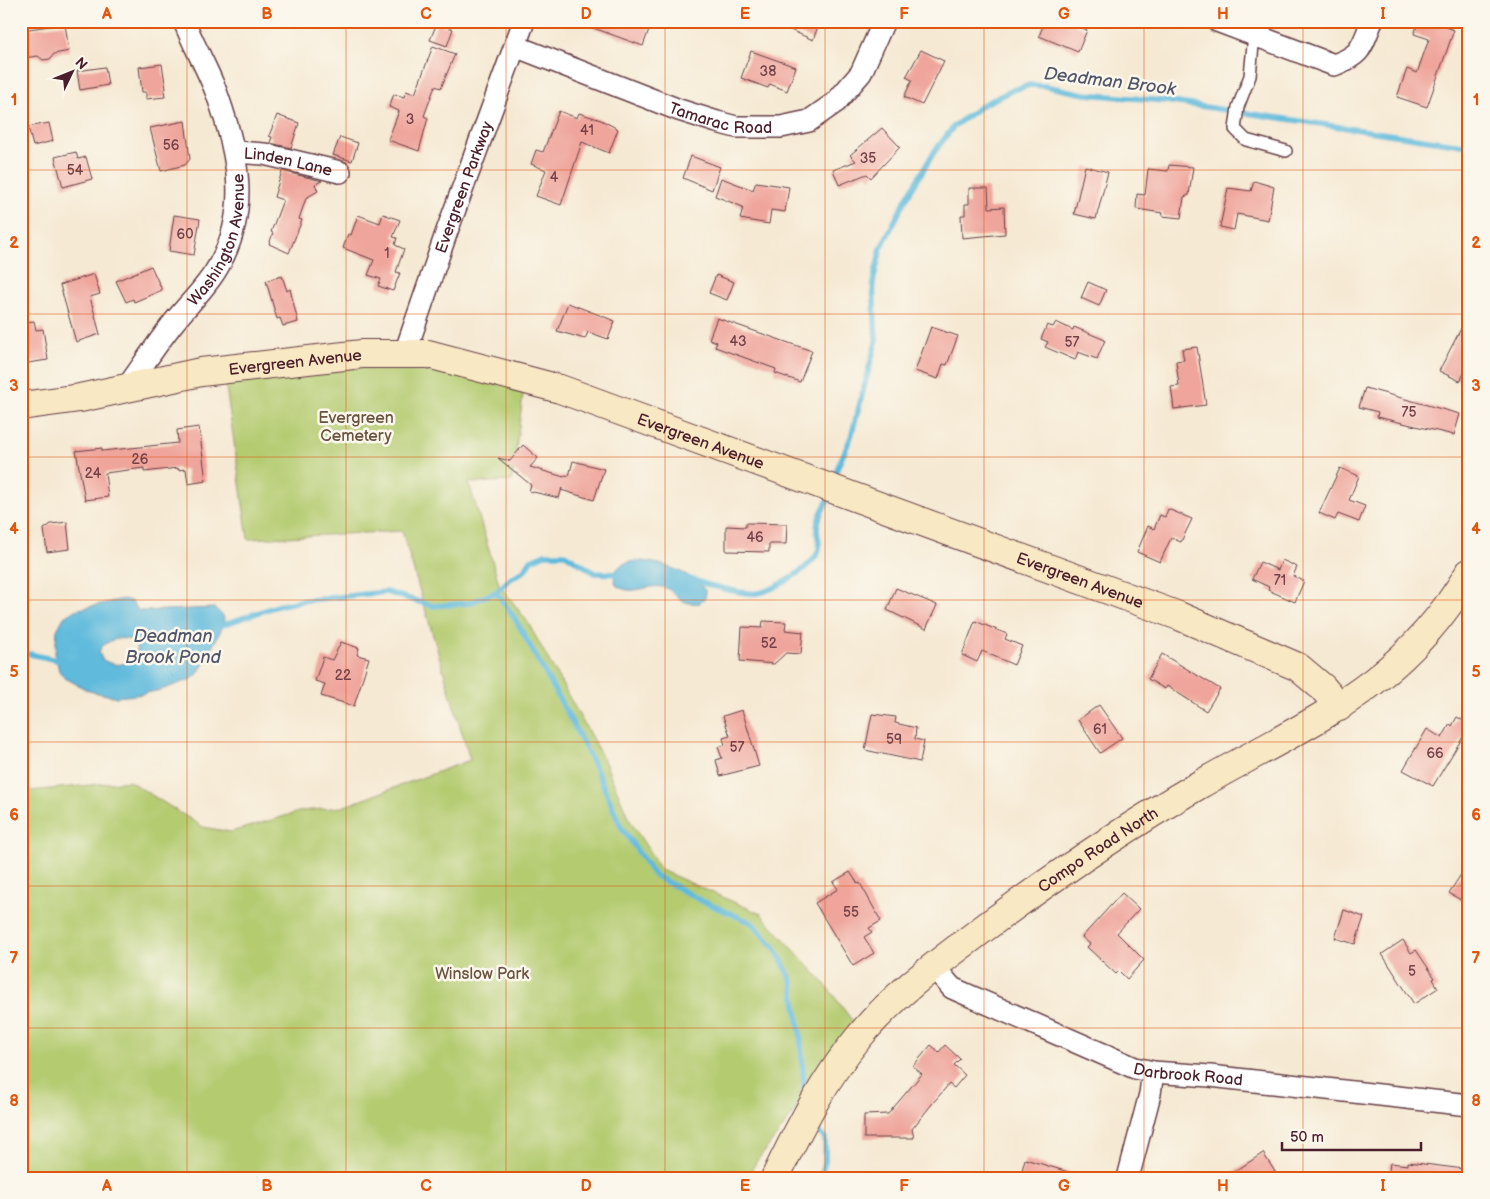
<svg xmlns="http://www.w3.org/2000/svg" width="1490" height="1199" font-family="'Balsamiq Sans',sans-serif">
	<rect width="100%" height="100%" fill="#fbf7ec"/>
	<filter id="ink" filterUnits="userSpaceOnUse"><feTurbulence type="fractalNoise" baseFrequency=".02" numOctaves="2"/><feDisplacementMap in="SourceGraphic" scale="10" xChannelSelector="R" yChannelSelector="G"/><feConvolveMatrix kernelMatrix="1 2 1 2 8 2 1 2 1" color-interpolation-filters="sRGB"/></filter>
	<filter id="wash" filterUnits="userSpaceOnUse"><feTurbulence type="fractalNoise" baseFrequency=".0096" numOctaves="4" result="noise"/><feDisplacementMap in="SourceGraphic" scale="20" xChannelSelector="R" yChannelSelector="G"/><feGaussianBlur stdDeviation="1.12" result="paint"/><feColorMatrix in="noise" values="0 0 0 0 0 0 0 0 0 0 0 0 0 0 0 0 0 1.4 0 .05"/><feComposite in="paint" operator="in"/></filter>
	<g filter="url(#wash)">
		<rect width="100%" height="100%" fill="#f5e9d3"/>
		<path fill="#b4cb70" stroke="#7f754e" d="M411,362l113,25 -12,94 -43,2 30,101 28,37 77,139 25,59 32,51 100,44 64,70 29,39 -66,98 -32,41 -8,16h-727v-386l108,-11 74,46 28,5 71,-21 40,-4 128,-47 -68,-229 -154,8 -23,-159z"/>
		<g fill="#5ebadc" stroke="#546c84" fill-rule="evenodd">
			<path d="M641,561c19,1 55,13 65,31l-1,6 -5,5c-24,3 -22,-13 -38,-16 -16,-3 -31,10 -46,-2l-2,-11c5,-11 15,-13 27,-13z"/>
			<path d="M123,599l8,2 8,10 76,-3 9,9 -2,11 -19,37 -7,11 -7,4 -28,10 -25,5 -20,2 -27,-6 -24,-13 -6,-7 -4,-18 2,-23 7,-13 11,-7zM116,639c10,-1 17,-1 21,10 -4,16 -21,20 -35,10l-3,-7c3,-8 9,-10 17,-13z"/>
		</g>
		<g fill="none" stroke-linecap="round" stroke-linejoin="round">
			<g stroke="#5ebadc" stroke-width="5.5">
				<path d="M834,476l17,-39 25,-95 -3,-59 8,-35 25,-49 28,-47 20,-26 30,-22 29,-14 17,-5 15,1 40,8 80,7 304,45"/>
				<path d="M687,578c14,5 58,18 71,15 17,-3 57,-27 61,-44 1,-6 -2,-13 -2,-19 0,-12 7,-22 12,-32"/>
				<path d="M496,592l18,25 58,105 24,47 25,58 33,48 48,26 50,22 23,25 17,33 8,52 4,54"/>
				<path d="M217,627l60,-21 23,-5 86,-9 47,14 36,-3 27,-11 14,-13 14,-8 7,-11 14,-6h20l30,19 26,1"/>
				<path d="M21,652l40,9"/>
				<path d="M815,1129l10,9v24l-5,16"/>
			</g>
		</g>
		<g id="blocks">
			<g fill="#efa59c">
				<path d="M580,21h72l-9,25 -63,-23z"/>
				<path d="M770,21h50l-7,19z"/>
				<path d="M1045,21h32l-2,4 12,5 -9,22 -39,-16z"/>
				<path d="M1419,21h29l-2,6 8,3 -27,77 -30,-10 10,-28 10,4 12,-34 -15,-5z"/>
				<path d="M437,23l16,6 -6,17 -17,-6z"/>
				<path d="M65,24l4,27 -15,3 -4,5 -7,1 -5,-4 -15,2 -2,-28z"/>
				<path d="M433,46l22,8 -14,34 -6,-2 -11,30 4,2 -9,33 -31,-11 11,-29 -10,-4 5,-13 10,3 2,-6 9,3z"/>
				<path d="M921,50l23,11 -22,44 -18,-8 8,-17 -6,-3z"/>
				<path d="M751,51l45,16 -9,24 -17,-7 -2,4 -27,-10z"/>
				<path d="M162,64l4,25h-2l1,8 -19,2v-7h-4l-3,-25z"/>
				<path d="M105,67l3,18 -28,5 -3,-19z"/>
				<path d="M559,111l18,7 2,-5 22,7 17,9 -9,24 -27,-11 -21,63 -25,-9 10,-26 -15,-6 5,-14 7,2z"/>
				<path d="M277,115l22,8 -8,25 -21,-5 2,-6 -3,-1z"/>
				<path d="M185,121l5,38 -5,6 -24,6 -11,-43z"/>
				<path d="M49,123l4,18 -20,5 -5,-19z"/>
				<path d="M882,128l18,19 -29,31 -4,-4 -28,11 -6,-15 23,-9 -6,-6z"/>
				<path d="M340,137l18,6 -6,18 -19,-6z"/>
				<path d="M76,152l2,7 8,-2 6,22 -29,8 -8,-30z"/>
				<path d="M691,156l29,11 -8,23 -29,-12z"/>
				<path d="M1169,165l24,2 -4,28 -5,2 -3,21 -19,-2 1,-3 -27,-4 1,-15 8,1 3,-26 20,2z"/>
				<path d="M1085,166l23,6 -12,47 -22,-5z"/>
				<path d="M282,171l40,10 -7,3 3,7 -12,7 -7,21 3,1 -13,33 -20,-9 4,-11 -2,-1 12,-32 -9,-3z"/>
				<path d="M721,178l32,12 3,-8 33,5 -4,25 -14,-2 -2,14 -29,-5 3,-12 -28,-11z"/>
				<path d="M1254,181l20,6 -6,33 -31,-6 -3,16 -14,-3 8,-39 23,3z"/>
				<path d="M969,188h19l1,20 15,-1 1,27 -43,4 -1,-23h4v-11h4z"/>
				<path d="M383,214l17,6 -7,17 4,1 -2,7 9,4 -8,23 4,1 -7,18 -15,-5 3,-7 -13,-4 6,-15 -31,-12 5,-14 3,1 7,-20 22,8z"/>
				<path d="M174,215l26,4 -6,36 -25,-4z"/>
				<path d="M151,266l11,24 -28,12 -1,-3 -7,3 -10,-21z"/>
				<path d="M94,274l6,20 -10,3 10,37 -24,8 -16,-57z"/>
				<path d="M716,275l18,7 -7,18 -18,-7z"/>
				<path d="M282,276l5,15 3,-2 8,33 -15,4 -3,-8 -3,1 -11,-38z"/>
				<path d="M1088,282l18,8 -7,16 -18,-8z"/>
				<path d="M568,303l47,18 -7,18 -20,-7 -3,7 -28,-8z"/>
				<path d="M1469,313v51l-9,17 -21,-10z"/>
				<path d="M717,318l95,33 -12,31 -25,-9 1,-4 -61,-22 2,-5 -8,-3z"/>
				<path d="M34,321l2,9 7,-1 5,31 -27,4v-41z"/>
				<path d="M1056,322l17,8 1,-3 31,13 -8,19 -19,-7 -3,8 -30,-13 3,-5 -7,-3 6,-14 6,2z"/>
				<path d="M931,327l27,9 -11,29 -4,-1 -5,15 -23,-8z"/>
				<path d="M1197,347l9,58 -32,4 -3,-22 8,-1 -3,-25 8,-1 -2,-11z"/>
				<path d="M1365,388l95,26 -6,21 -77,-18 1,-5 -19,-5z"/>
				<path d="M199,427l7,54 -18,3 -2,-15 -8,1v-2l-34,4v-4l-39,5 3,24 -23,3 -9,-49 26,-3v3l76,-8 -1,-13z"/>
				<path d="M523,445l15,13 -8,9 34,10 1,-2 4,1 4,-15 31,8 -10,31 -33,-10 1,-2 -3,10 -30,-7 2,-6 -33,-27 12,3z"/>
				<path d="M1340,468l19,8 -10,24 16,6 -6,16 -21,-8 -3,6 -16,-7z"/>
				<path d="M1168,509l24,10 -11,23 -10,-4 -11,24 -23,-10 11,-26 6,3 6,-14 5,2z"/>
				<path d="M67,522l3,27 -23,3 -3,-23 7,-5z"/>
				<path d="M746,523l41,1 -1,20h-17v8l-43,-1v-25l20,1z"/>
				<path d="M1282,560l15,7 -4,9 11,5 -9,21 -27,-12 1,-3 -17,-8 8,-17 18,8z"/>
				<path d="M896,588l41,17 -11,24 -39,-19z"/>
				<path d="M763,621l23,1 -1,8 18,2 -2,22 -15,-1 -12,11 -34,-3 2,-34 20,1z"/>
				<path d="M975,621l32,13 -2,5 17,7 -8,19 -32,-14 -5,11 -15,-7z"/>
				<path d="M341,642l18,6 -2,7 12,3 -15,48 -33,-10 4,-12 -10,-3 8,-24 9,3z"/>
				<path d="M1162,654l58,35 -14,22 -39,-25 -2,3 -17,-10z"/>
				<path d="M1099,705l23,33 -22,15 -22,-33z"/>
				<path d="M742,710l17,56 -39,10 -4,-16 6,-2 -4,-11 7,-2 -2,-7 7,-2 -7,-20z"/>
				<path d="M872,714l24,3 -1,6 21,5 -1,11 9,2 -4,21 -55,-12z"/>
				<path d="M1457,717l12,7v3l-36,59 -30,-16 24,-41 15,9 8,-14 2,2z"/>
				<path d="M1469,862v43l-20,-12z"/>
				<path d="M850,872l8,12 2,-1 21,38 -12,7 3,4 -8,5 10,16 -21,13 -38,-63 23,-14 -5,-7z"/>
				<path d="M1122,893l17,16 -22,24 27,27 -17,19 -8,-8 -3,3 -29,-27 3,-3 -8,-7z"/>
				<path d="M1344,910l20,7 -9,27 -20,-6z"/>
				<path d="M1403,940l8,13 5,-3 19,28 -2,1 5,9 -24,16 -32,-50z"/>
				<path d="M931,1045l8,7 6,-7 15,14 -6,6 11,10 -11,13 -5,-4 -17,20 -20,25 2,9h-50v-23l24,-1 34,-40 -9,-8z"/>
				<path d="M1263,1153l16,25h-54z"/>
				<path d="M1025,1159l50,15v4h-55z"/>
				<path d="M1408,1162l56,7 -1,9h-75l2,-15 18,2z"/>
			</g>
		</g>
	</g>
	<g filter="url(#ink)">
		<use href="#blocks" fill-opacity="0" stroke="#643d44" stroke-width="1"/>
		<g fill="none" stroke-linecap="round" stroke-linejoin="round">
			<g stroke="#643d44" stroke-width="14">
				<path id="service" d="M1254,35l-4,41 -12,31 -3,22 11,11 40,11"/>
			</g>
			<g stroke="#643d44" stroke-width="24">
				<g id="minor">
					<path d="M1217,21l117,44c28,-10 27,-17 38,-44"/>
					<path id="s1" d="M515,46l164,64 38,12 19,5h45l28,-6 27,-19 25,-29 23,-52"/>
					<path id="s2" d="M235,152l29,2 76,18"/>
					<path id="s3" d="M405,353l42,-122 77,-210"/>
					<path id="s4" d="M128,386c15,-21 30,-44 46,-64 15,-19 34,-36 45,-57 31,-55 19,-111 -1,-168 -9,-26 -24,-50 -34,-76"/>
					<path id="s5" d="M934,967l18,21 183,80 18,4 57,4 259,29"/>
					<path d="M1128,1178l22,-84 3,-22"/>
				</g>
			</g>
			<g stroke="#643d44" stroke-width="30">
				<g id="secondary">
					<path id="s6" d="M21,406l59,-8 121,-26 161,-18h66l132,35 619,227 119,51 25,21 16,19"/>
					<path id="s7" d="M775,1178c24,-50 49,-99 84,-141 36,-44 84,-78 128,-111 69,-51 138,-98 212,-141 109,-63 203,-97 270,-212"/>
				</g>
			</g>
			<use href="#service" stroke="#fff" stroke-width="11"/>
			<use href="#minor" stroke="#fff" stroke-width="21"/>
			<use href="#secondary" stroke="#f8e8c3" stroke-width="28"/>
		</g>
	</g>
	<path fill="none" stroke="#e0560e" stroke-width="1" stroke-opacity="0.55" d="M187,21v1157M346,21v1157M506,21v1157M665,21v1157M825,21v1157M984,21v1157M1144,21v1157M1303,21v1157M21,170h1448M21,314h1448M21,457h1448M21,600h1448M21,742h1448M21,886h1448M21,1028h1448"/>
	<g text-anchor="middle" stroke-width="5" stroke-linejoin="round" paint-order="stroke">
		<g font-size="14" fill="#734047">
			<text x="768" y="76">38</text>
			<text x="410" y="124">3</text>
			<text x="587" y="135">41</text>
			<text x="171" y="150">56</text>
			<text x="868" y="163">35</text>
			<text x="75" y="175">54</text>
			<text x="554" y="182">4</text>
			<text x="185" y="239">60</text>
			<text x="387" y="258">1</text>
			<text x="738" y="346">43</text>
			<text x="1072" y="347">57</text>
			<text x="1409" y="417">75</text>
			<text x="140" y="464">26</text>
			<text x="93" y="478">24</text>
			<text x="755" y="542">46</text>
			<text x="1280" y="585">71</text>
			<text x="769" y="648">52</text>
			<text x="343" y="680">22</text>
			<text x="1100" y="734">61</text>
			<text x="894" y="744">59</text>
			<text x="737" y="752">57</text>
			<text x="1435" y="758">66</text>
			<text x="851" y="917">55</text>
			<text x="1412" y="976">5</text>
		</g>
		<g font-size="16" fill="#4a1f2b" stroke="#fbf7ec">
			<text dy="6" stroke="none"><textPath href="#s1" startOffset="219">Tamarac Road</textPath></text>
			<text dy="6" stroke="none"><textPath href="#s2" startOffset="54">Linden Lane</textPath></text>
			<text dy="6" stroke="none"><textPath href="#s3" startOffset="176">Evergreen Parkway</textPath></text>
			<text dy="6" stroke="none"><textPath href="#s4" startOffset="175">Washington Avenue</textPath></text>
			<text dy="6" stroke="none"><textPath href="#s6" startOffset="278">Evergreen Avenue</textPath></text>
			<text dy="6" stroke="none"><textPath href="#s6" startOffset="698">Evergreen Avenue</textPath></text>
			<text dy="6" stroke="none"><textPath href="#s6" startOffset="1102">Evergreen Avenue</textPath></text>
			<text dy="6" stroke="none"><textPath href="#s7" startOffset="469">Compo Road North</textPath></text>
			<text dy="6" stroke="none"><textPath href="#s5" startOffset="281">Darbrook Road</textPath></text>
		</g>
		<g font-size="16" fill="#6a5340" stroke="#fbf7ec">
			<text x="356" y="423">Evergreen<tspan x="356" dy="18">Cemetery</tspan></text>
			<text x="482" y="979">Winslow Park</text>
		</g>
		<g font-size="18" font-style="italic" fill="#515569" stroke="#fbf7ec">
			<text transform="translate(1110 81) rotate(7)" y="6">Deadman Brook</text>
			<text x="173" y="642">Deadman<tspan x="173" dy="21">Brook Pond</tspan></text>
		</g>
	</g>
	<rect width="1490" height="1199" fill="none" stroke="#fbf7ec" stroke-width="55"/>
	<g transform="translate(72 72) rotate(47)" stroke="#fbf7ec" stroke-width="4" paint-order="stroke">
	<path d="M0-4L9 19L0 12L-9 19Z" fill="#4a1f2b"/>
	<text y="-8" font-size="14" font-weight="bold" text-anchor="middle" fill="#4a1f2b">N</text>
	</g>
	<path d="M1282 1142v8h139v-8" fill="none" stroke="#4a1f2b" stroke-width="2.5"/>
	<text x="1290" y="1142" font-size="15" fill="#4a1f2b" stroke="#fbf7ec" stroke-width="4" paint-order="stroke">50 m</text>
	<rect x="28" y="28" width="1434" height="1144" fill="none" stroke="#e0560e" stroke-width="2"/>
	<g font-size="16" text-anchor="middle" font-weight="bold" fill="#e0560e">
		<text x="107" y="19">A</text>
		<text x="267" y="19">B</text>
		<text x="426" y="19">C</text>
		<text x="586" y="19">D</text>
		<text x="745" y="19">E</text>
		<text x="904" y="19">F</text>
		<text x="1064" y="19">G</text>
		<text x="1223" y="19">H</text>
		<text x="1383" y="19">I</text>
		<text x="14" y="105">1</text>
		<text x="1476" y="105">1</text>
		<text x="14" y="248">2</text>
		<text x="1476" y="248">2</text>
		<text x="14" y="391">3</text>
		<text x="1476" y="391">3</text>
		<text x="14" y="534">4</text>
		<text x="1476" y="534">4</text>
		<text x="14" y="677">5</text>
		<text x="1476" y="677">5</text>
		<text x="14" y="820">6</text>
		<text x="1476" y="820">6</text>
		<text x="14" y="963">7</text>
		<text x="1476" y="963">7</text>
		<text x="14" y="1106">8</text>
		<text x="1476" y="1106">8</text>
		<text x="107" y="1191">A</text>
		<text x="267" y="1191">B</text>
		<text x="426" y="1191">C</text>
		<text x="586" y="1191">D</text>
		<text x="745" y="1191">E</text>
		<text x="904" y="1191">F</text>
		<text x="1064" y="1191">G</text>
		<text x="1223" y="1191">H</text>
		<text x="1383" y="1191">I</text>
	</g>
</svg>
